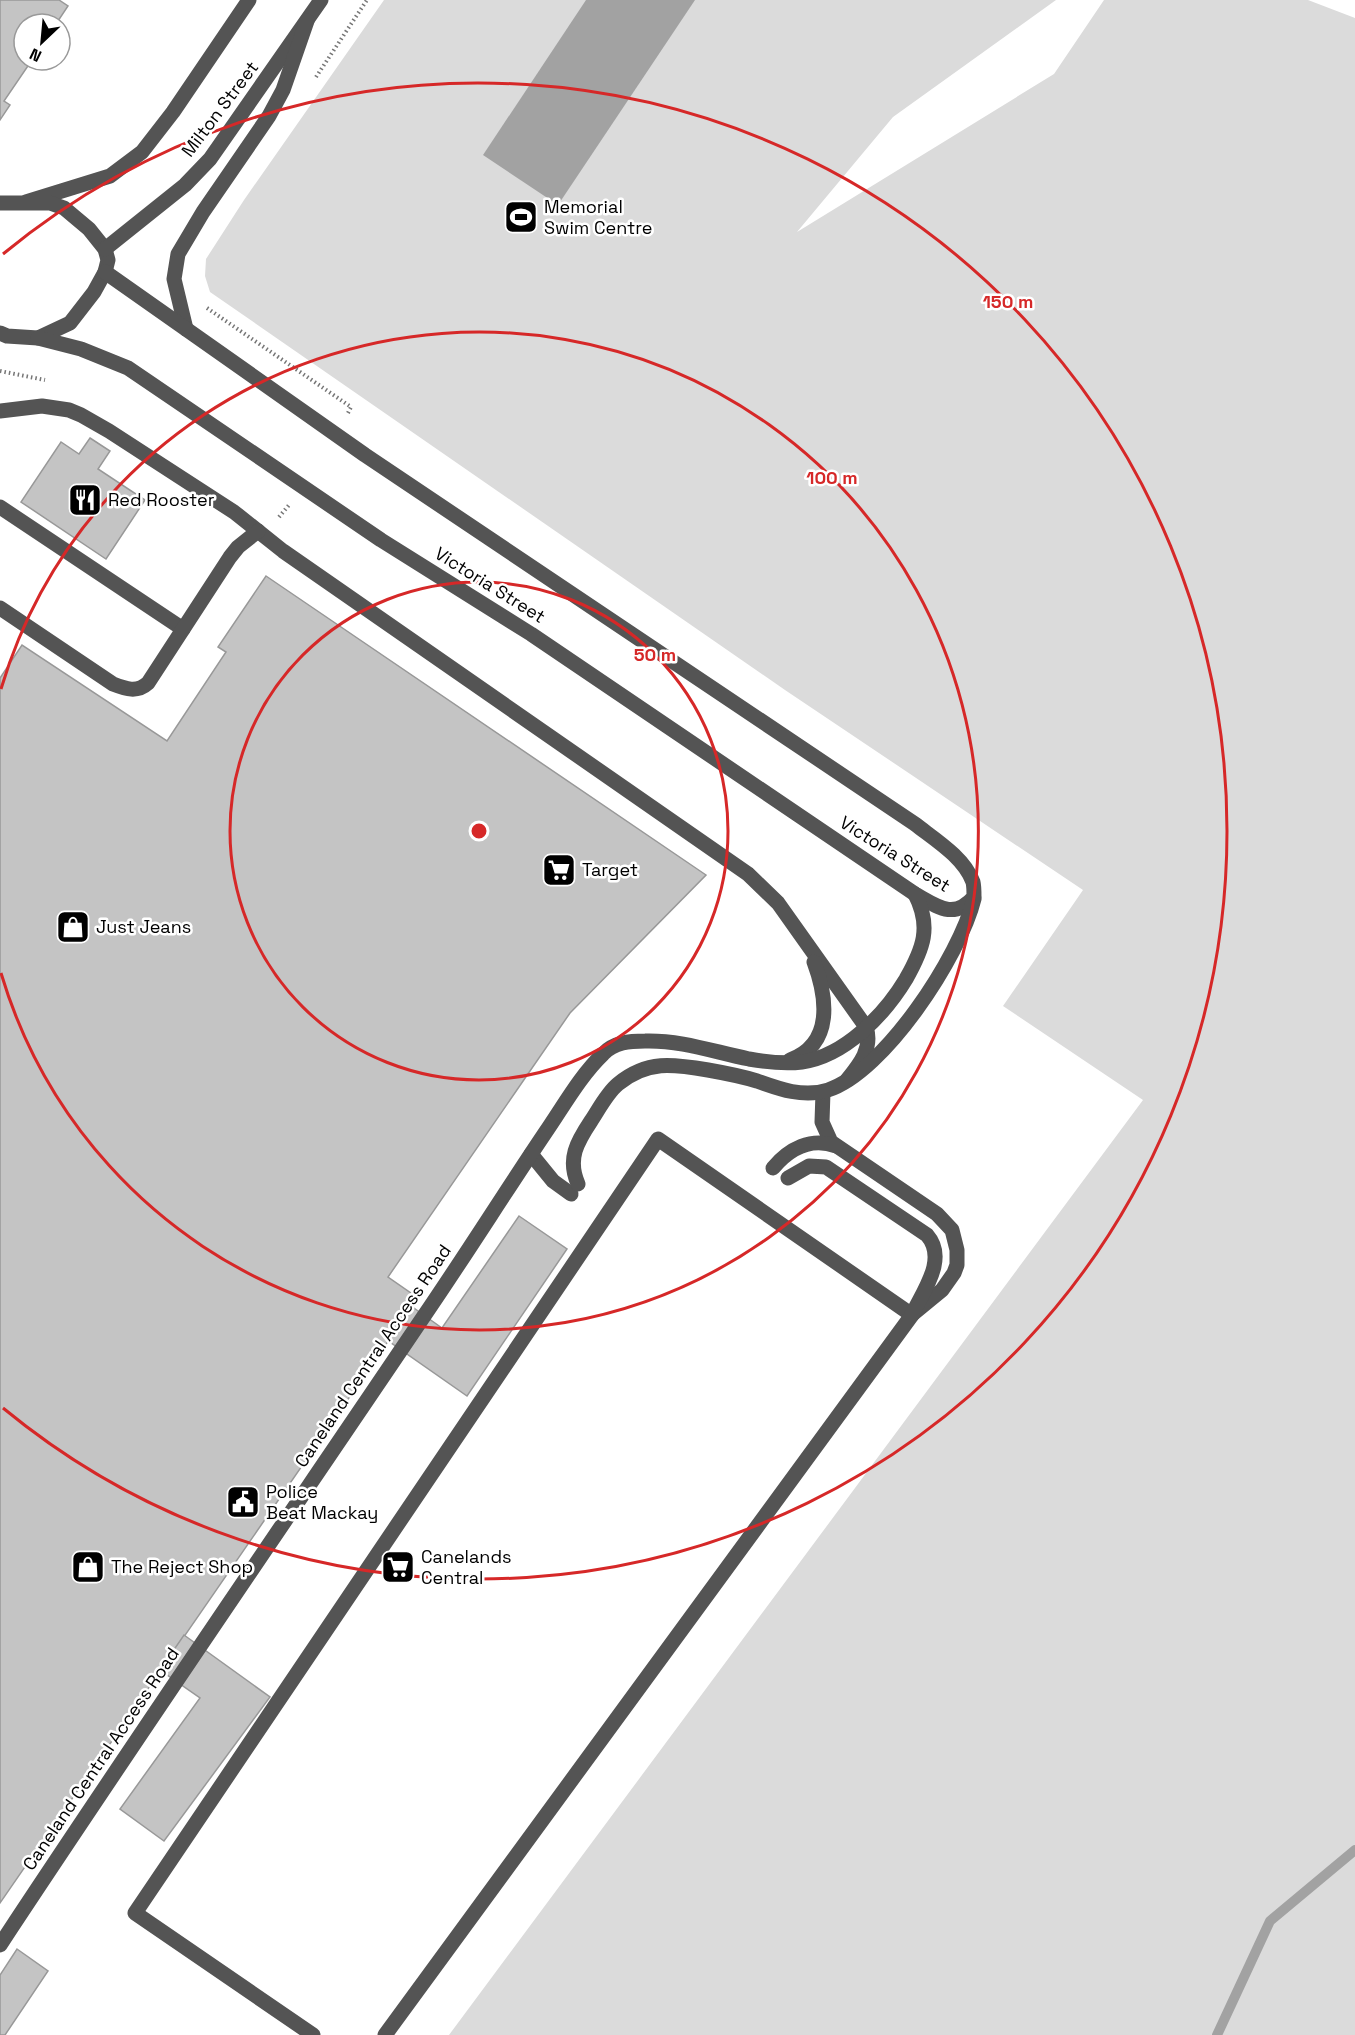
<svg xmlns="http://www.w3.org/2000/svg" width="1355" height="2035" font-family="'Space Grotesk',sans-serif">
	<rect width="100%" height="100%" fill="#fff"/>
	<path fill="#dbdbdb" d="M384,0h672l-163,117 -96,115 257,-158 50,-74h204l47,18v2017h-906l694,-935 -140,-94 80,-116 -298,-200 -575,-398 -5,-16 1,-17 38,-59z"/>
	<path fill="#a2a2a2" d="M586,0h109l-137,205 -75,-50z"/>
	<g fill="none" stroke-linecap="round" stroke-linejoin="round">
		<path stroke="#a2a2a2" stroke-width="10" d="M1217,2035l53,-114 85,-71"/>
	</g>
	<g fill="#c4c4c4" stroke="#989898" stroke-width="1.5">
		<path d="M0,0h59l9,6 -12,18h-32v36h8l-28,41 6,4 -10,15z"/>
		<path d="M90,438l20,13 -12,18 47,31 -39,59 -85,-57 40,-60 18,12z"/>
		<path d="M266,576l440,299 -136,138 -182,264 30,21 -418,605v-1225l22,-33 145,96 59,-89 -8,-5z"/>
		<path d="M519,1216l48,33 -100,147 -80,-56 24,-34 31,22z"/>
		<path d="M184,1635l86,62 -106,144 -44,-32 80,-111 -40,-28z"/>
		<path d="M17,1949l31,22 -43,64h-5v-60z"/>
	</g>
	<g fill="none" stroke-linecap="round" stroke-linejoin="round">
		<g stroke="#767676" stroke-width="4" stroke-dasharray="1.5 3" stroke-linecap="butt">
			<path d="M316,77l51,-77"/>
			<path d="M207,308l144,99 -3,6"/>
			<path d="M0,371l45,9"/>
			<path d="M279,517l10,-12"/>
		</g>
		<g stroke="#545454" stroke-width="15">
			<path d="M26,202l84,-26 32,-24 31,-40 76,-112"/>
			<path d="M0,203h50l14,5 25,21 16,20 3,11 -3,12 -11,20 -24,31 -32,15 -31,-2 -7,-3"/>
			<path d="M105,249l80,-64 25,-26 111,-159"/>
			<path d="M186,329l-12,-50 4,-25 25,-42 66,-96 14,-26 24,-69"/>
			<path d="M38,338l43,11 47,19 253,172 150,94 384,260c23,13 39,26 59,3 0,-5 0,-11 -1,-15 -9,-25 -39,-43 -58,-58l-550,-369 -260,-183"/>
			<path d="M0,411l42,-5 27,4 12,5 28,16 125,81 49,39 465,323 30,29 88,124c7,21 -6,37 -19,53"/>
			<path d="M0,507l183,122"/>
			<path d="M0,608l113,76c13,5 24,9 35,-1l82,-126 8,-10 20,-16"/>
			<path d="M790,1060c44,-16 37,-63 24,-98"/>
			<path d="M823,1092l-1,30 9,20 106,72 15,16 5,20v15l-3,8 -12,17 -28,23"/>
			<path d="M531,1154l22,27 18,13"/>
			<path d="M773,1168c16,-19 38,-31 63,-22"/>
			<path d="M578,1184c-11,-25 -1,-42 13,-63 8,-12 16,-28 27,-37 29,-24 55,-20 90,-14 17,3 33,6 49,11 22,8 47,17 71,9 56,-18 132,-134 146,-191"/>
			<path d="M0,1945c139,-211 282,-419 424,-629 41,-60 80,-122 121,-183 18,-26 35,-57 58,-79 11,-12 27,-13 42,-13 37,-1 69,11 104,18 17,3 36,5 53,3 43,-6 83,-48 104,-83 17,-30 26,-52 9,-85"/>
			<path d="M313,2035l-178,-122 523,-774 254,176"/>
			<path d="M385,2035l527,-720c11,-24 36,-56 15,-80l-101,-68 -17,-1 -21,12"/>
		</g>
	</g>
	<g fill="none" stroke="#d62828" stroke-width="3">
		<circle cx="479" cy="831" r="249"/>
		<path d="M1 689A499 499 0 1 1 1 973"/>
		<path d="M3 254A748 748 0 1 1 3 1408"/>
	</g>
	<defs>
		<g id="stadium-square" transform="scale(1.725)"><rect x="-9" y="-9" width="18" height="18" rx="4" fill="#000" stroke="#fff"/><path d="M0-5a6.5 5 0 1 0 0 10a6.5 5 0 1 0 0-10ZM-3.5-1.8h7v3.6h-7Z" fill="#fff"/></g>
		<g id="restaurant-square" transform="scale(1.725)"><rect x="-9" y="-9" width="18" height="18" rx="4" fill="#000" stroke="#fff"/><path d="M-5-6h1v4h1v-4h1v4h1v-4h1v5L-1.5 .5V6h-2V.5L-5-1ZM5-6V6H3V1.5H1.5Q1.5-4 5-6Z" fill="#fff"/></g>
		<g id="supermarket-square" transform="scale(1.725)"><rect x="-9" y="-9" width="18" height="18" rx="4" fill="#000" stroke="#fff"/><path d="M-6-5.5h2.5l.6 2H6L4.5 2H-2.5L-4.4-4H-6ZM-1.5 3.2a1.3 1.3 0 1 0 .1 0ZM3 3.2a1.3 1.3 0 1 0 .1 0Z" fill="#fff"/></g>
		<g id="shop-square" transform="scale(1.725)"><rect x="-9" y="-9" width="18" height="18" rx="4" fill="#000" stroke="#fff"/><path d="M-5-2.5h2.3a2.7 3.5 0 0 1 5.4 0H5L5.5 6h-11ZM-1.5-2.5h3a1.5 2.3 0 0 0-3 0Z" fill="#fff"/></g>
		<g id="civic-square" transform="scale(1.725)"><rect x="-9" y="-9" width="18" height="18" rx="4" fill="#000" stroke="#fff"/><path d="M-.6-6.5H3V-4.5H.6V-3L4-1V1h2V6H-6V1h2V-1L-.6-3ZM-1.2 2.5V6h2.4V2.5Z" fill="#fff"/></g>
	</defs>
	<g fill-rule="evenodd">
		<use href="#stadium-square" x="521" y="217"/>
		<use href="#restaurant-square" x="85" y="500"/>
		<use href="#supermarket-square" x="559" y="870"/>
		<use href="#shop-square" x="73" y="927"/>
		<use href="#civic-square" x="243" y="1502"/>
		<use href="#shop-square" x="88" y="1567"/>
		<use href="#supermarket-square" x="398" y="1567"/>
	</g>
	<g text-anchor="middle" stroke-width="5" stroke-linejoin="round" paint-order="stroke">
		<g font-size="18" fill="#000" stroke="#fff">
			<text transform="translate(220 109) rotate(-53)" y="6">Milton Street</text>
			<text transform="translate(490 585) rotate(32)" y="6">Victoria Street</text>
			<text transform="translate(895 854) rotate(32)" y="6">Victoria Street</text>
			<text transform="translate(373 1356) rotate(-56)" y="6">Caneland Central Access Road</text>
			<text transform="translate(101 1759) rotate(-56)" y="6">Caneland Central Access Road</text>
		</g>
		<g font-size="18" fill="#000" stroke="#fff" text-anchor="start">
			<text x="544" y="213">Memorial<tspan x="544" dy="21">Swim Centre</tspan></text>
			<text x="108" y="506">Red Rooster</text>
			<text x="582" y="876">Target</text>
			<text x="96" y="933">Just Jeans</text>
			<text x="266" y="1498">Police<tspan x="266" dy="21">Beat Mackay</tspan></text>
			<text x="421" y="1563">Canelands<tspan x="421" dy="21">Central</tspan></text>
			<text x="111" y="1573">The Reject Shop</text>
		</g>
	</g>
	<circle cx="479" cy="831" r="9" fill="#d62828" stroke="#fff" stroke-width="3"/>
	<g font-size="18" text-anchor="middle" font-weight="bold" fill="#d62828" stroke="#fff" stroke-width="5" stroke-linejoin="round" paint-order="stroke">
		<text x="1008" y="308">150 m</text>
		<text x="832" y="484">100 m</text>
		<text x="655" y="661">50 m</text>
	</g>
	<g transform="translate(42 42) rotate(206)"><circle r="28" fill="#ffffff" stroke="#999999" stroke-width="1.5"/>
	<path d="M0-4.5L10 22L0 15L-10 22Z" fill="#000000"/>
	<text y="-9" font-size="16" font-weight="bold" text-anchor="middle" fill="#000000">N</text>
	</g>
</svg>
